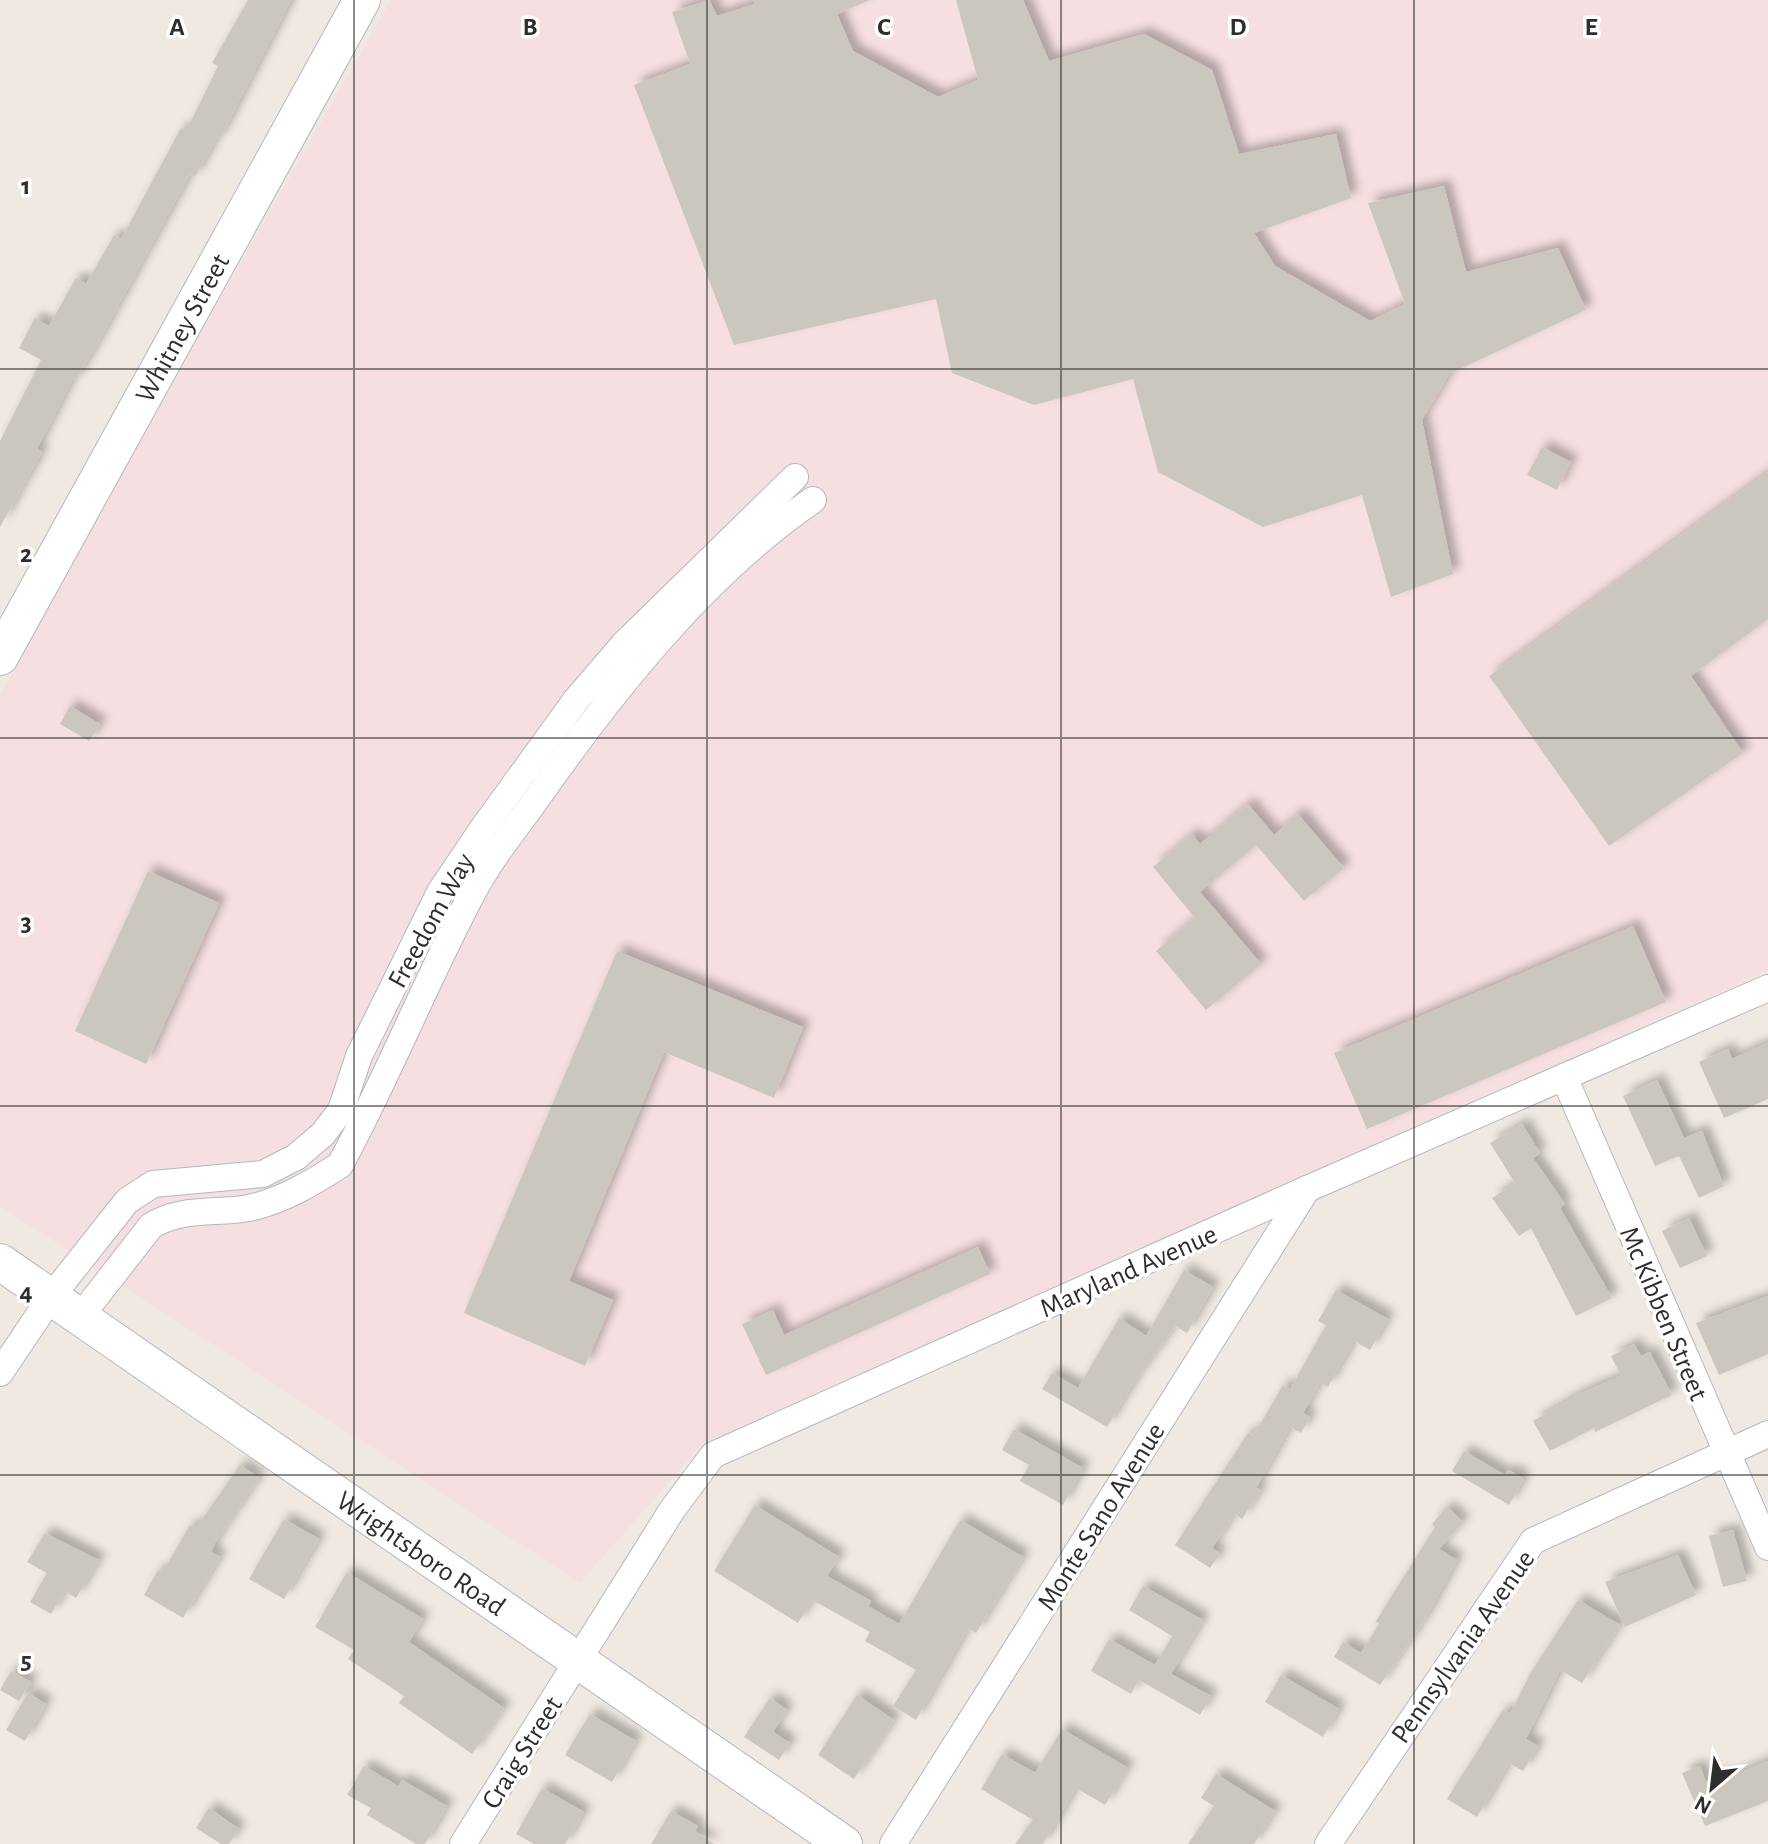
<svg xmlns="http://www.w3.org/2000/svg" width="1768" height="1844" font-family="'Alegreya Sans',sans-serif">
	<defs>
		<filter id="shadow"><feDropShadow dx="7" dy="-7" stdDeviation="4" flood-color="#0004"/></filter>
	</defs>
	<rect width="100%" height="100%" fill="#efe9e1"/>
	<path fill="#f5dfe0" d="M391,0h1377v971l-1065,472 -123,140 -580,-377v-511l159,-289z"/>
	<g fill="#cbc7bf" filter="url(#shadow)">
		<path d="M248,0h43l-71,138 -3,-1 -22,40 -5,-3 -88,161 -26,45 -3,-2 -36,71 5,3 -42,75v-86l41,-81 -22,-12 16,-30 14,8 27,-48 10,6 28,-49 7,4 60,-111 5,3 32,-65 -6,-3z"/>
		<path d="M709,0l8,16 38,-12 -1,-4h116l-33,14 16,37 85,46 40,-17 -22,-80h67l26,61 95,-27 68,36 27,84 97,-20 15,64 -97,35 21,33 95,55 35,-17 -37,-101 76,-17 22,86 92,-24 28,62 -137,64 -27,46 31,154 -62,23 -29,-102 -99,32 -105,-55 -25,-93 -99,26 -82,-32 -16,-74 -202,46 -100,-260 56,-21 -18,-52z"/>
		<path d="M1542,447l29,15 -14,28 -30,-15z"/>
		<path d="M1768,472v147l-77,57 52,77 -134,93 -120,-170z"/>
		<path d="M70,706l30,18 -11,17 -29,-17z"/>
		<path d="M1248,804l26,31 24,-21 46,54 -40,33 -48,-56 -56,47 61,72 -55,46 -50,-59 39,-33 -42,-51 39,-33 8,10z"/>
		<path d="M148,871l71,32 -73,161 -71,-33z"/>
		<path d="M1633,926l33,76 -299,127 -33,-76z"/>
		<path d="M617,951l186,76 -29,71 -110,-46 -95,229 44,19 -28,66 -121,-53z"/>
		<path d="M1768,1043v56l-44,19 -25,-56 29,-13 4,10z"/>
		<path d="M1657,1080l27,58 18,-7 22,55 -25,12 -20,-42 -24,10 -32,-70z"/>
		<path d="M1522,1124l18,29 -7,5 32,46 -5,4 52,90 -36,18 -45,-88 -12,8 -27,-38 23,-15 -25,-40z"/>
		<path d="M1689,1218l18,38 -27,12 -18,-37z"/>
		<path d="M978,1247l12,27 -224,101 -24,-51 31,-14 11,25z"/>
		<path d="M1184,1270l29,17 -26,46 -12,-7 -41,56 -27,45 -65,-38 10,-16 26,15 41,-70 27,18z"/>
		<path d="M1336,1290l52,29 -18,31 -16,-9 -26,46 -8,-4 -17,30 7,4 -9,16 -11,-6 -34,61 5,2 -19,29 -7,-5 -23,34 8,6 -10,14 -35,-23 73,-112 4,2 6,-7 25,-43 7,4 36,-64 -8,-4z"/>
		<path d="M1768,1296v58l-49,21 -23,-52z"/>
		<path d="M1634,1344l7,12 9,-4 22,43 -77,37 -1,-4 -44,23 -17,-30 46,-27 42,-18 -10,-20z"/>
		<path d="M1014,1429l69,39 -20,37 -43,-24 9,-16 -27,-15z"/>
		<path d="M1464,1451l41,24 3,-5 16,9 -15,26 -57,-34z"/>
		<path d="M240,1465l19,13 -43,63 -5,11 9,5 -37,61 -39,-23 14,-25 4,3 28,-48 6,3z"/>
		<path d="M755,1505l84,52 -12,19 44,25 -3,5 31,18 61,-104 63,37 -47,76 -8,-5 -52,92 -23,-14 23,-36 -51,-29 5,-9 -58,-32 -14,23 -84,-52z"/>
		<path d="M1447,1507l16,15 -24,27 18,11 -30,56 -47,69 -46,-28 9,-15 18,11 18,-29 -3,-3 59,-94 -3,-3z"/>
		<path d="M284,1519l35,20 -35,60 -35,-20z"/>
		<path d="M1733,1530l14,51 -24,6 -14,-51z"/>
		<path d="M45,1533l54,27 -23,38 -11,-7 -14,23 -21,-12 17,-29 -20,-11z"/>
		<path d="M1678,1555l18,40 -71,32 -20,-45z"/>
		<path d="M347,1572l76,47 -14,23 95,66 -32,46 -73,-51 5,-7 -56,-37 6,-9 -39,-23z"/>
		<path d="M1143,1586l60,34 -32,54 40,22 -11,19 -61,-35 -8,14 -40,-23 18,-32 46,26 17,-29 -43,-26z"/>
		<path d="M1578,1600l42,25 -38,58 -22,-13 -34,69 12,7 -15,25 -14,-8 -32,54 -30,-18 56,-89 7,4 21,-42z"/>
		<path d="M11,1671l20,11 -12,19 -19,-11z"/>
		<path d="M1281,1675l58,34 -16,28 -58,-35z"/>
		<path d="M28,1693l18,11 -21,37 -19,-11z"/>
		<path d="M857,1695l37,25 -40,59 -36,-24z"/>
		<path d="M770,1698l17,12 -14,22 17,11 -11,17 -35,-23z"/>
		<path d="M590,1714l46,27 -24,41 -47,-27z"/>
		<path d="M1062,1729l66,39 -23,37 -29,-17 -33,56h-28l18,-24 -52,-31 21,-35 33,19z"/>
		<path d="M1768,1761v40l-63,25 -23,-53 18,-7 6,16 17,-7 2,4z"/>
		<path d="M364,1766l34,20 4,-6 45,26 -22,38h-9l-49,-29 4,-7 -24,-13z"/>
		<path d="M1216,1774l59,37 -21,33h-66l26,-38 -13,-8z"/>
		<path d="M542,1788l42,24 -19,32h-31l-18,-10z"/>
		<path d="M209,1808l30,21 -10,15h-8l-25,-16z"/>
		<path d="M671,1811l27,15 -3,5 19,13h-63z"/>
	</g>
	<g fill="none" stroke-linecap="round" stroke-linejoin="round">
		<g stroke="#b4b7c1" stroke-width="28">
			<g id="street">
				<path d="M1564,1077l204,470"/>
				<path d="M80,1317l71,-91c30,-19 64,-12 98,-18 33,-7 63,-25 91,-43 48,-88 85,-183 133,-273 17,-33 43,-64 65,-95 75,-107 166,-222 275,-297"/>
				<path d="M0,1373l51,-76 76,-96 26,-17 110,-10 33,-17 27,-23 18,-24 18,-54 81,-164 41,-61 95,-131 49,-57 170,-166"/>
				<path d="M463,1844l209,-334 41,-55 594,-266 461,-201"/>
				<path d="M893,1844l414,-655"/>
				<path d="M1328,1844l205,-303 235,-107"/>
			</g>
		</g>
		<g stroke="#b4b7c1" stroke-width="38">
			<g id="secondary">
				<path id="s1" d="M0,657l362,-657"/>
				<path id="s2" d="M0,1262l844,582"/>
			</g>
		</g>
		<use href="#street" stroke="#fff" stroke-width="26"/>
		<use href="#secondary" stroke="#fff" stroke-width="36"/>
	</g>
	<path fill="none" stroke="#2e2e2e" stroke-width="2" stroke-opacity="0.55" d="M354,0v1844M707,0v1844M1061,0v1844M1414,0v1844M0,369h1768M0,738h1768M0,1106h1768M0,1475h1768"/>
	<g text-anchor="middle" stroke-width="7" stroke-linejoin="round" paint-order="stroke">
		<g font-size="28" fill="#2e2e2e" stroke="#fff">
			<text dy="10" stroke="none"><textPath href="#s1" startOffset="376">Whitney Street</textPath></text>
			<text transform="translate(430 920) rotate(-61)" y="10">Freedom Way</text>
			<text transform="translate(1128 1270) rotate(-24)" y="10">Maryland Avenue</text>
			<text transform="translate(1665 1313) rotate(67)" y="10">Mc Kibben Street</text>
			<text transform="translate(1100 1516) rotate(-58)" y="10">Monte Sano Avenue</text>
			<text dy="10" stroke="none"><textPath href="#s2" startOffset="512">Wrightsboro Road</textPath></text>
			<text transform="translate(1462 1646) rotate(-55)" y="10">Pennsylvania Avenue</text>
			<text transform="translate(521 1752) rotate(-58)" y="10">Craig Street</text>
		</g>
	</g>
	<g font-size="26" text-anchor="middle" font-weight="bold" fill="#2e2e2e" stroke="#fff" stroke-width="7" stroke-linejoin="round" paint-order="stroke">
		<text x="177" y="35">A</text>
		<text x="530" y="35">B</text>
		<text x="884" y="35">C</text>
		<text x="1238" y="35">D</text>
		<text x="1591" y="35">E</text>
		<text x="26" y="194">1</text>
		<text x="26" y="562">2</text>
		<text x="26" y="931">3</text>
		<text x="26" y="1300">4</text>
		<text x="26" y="1669">5</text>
	</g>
	<g transform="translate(1712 1788) rotate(208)" stroke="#ffffff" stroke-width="6" paint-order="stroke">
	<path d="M0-6L14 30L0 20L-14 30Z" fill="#2e2e2e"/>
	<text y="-12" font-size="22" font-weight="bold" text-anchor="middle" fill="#2e2e2e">N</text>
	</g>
</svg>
